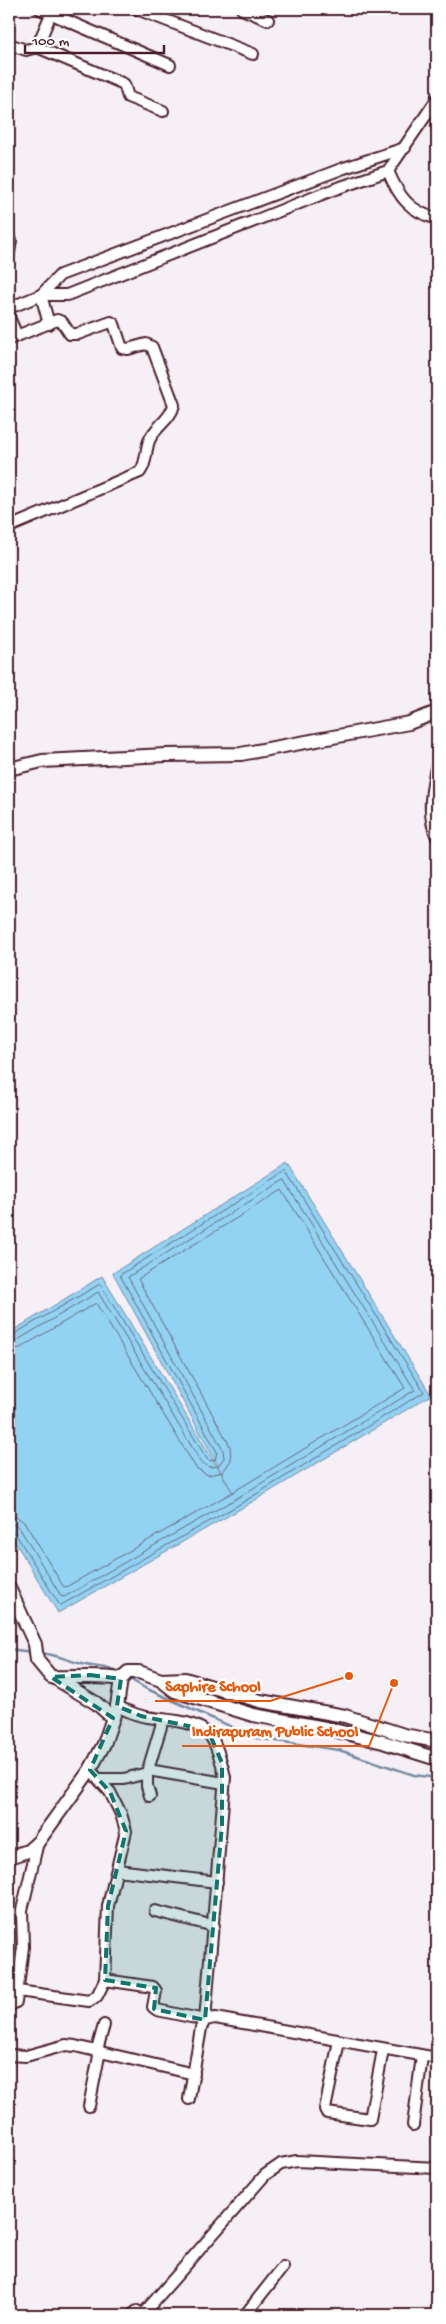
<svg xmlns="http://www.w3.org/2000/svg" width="446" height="2324" font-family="'Gochi Hand',sans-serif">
	<rect width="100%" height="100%" fill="#f7eff6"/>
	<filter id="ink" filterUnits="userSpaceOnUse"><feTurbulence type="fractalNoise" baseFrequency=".02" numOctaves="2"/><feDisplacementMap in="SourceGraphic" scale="10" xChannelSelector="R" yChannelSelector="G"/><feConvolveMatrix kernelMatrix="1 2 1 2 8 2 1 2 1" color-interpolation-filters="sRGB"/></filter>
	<g filter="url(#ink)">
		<path fill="#92d3f3" stroke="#758ba3" d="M288,1163l143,232 -189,113 -184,105 -49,-81v-199l93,-57 131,217 -120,-220z"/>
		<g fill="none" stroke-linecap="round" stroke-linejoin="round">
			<g stroke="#67677b" stroke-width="1">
				<path d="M9,1337l91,-53 107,175 3,2 5,-1 2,-8 -97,-177 166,-104 138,221 -184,112 -179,101 -2,-1 -44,-71 -6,-3"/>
				<path d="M9,1343l7,-2 82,-49 103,170 8,5 9,-1 6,-8 -1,-8 -95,-173 156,-97 131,210 -178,108 -173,99 -3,-1 -41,-67 -4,-4 -7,-1"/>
				<path d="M9,1350l11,-2 76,-45 100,165 12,7 15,-3 8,-12 -1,-14 -92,-167 144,-89 123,198 -172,104 -167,95 -3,-1 -38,-63 -8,-6 -8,-1"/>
			</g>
			<g stroke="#758ba3" stroke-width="2.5">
				<path d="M9,1649l23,3"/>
				<path d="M40,1653c15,1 27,7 42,11 13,4 27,2 39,9"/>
				<path d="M128,1678l17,10 111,50 83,12 75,25 23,3"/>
			</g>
			<g stroke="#4a1f2b" stroke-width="14">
				<g id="minor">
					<path d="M40,9l130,56"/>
					<path d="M137,9l116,45"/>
					<path d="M242,9l26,11"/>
					<path d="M9,44l17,6 11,-3 11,-26"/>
					<path d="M37,47l87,37 4,13 35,14"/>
					<path d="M388,171c11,26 21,40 49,48"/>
					<path d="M9,237l2,4 -2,11"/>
					<path d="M41,295l19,-20 284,-107 61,-20"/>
					<path d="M41,295l8,29"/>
					<path d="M9,308l32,-13h26l268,-106 53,-18 49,-72"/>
					<path d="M9,317l8,19"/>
					<path d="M9,339l48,-19 5,2 8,12h8l33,-12 3,2 8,24 6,1 18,-5 6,3 22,58c-4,16 -19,21 -25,36 -4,11 -2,22 -9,31l-131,55"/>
					<path d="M437,763c-5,23 -11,52 0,74"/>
					<path d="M117,1706c8,4 16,8 25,10 20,5 55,2 69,21 7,11 11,27 14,40l-20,243 -4,8 -12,71"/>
					<path d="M154,1771l70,12"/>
					<path d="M147,1773l16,-53"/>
					<path d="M99,1779h25l23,-6v13l3,10"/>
					<path d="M117,1870l100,12"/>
					<path d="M155,1911l59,15"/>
					<path d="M105,1980l48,7 3,4 -3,16 4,3 48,10 10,-2 222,40"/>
					<path d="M18,1991l71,10 8,-5 8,-16 3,-74 18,-75 -5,-17 -11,-22 -20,-22"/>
					<path d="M9,2006l7,-4 7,-55 -1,-37 16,-68"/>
					<path d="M339,2041l-14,68 2,4 43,6 13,-69"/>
					<path d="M97,2050l7,-25"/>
					<path d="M9,2055l17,1 40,-11 9,1 119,28"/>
					<path d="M89,2106l11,-55"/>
					<path d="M413,2125l9,-69"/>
					<path d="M132,2315l5,-4 4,4"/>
					<path d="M142,2315l123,-140 16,-11 16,-3 140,7"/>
					<path d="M245,2315l38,-48"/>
				</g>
			</g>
			<g stroke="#4a1f2b" stroke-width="16">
				<g id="tertiary">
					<path d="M9,769l33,-8 124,-6 75,-1 168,-31 28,-11"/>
					<path d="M9,1588l26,56 2,16 14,17c24,1 47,-2 70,2"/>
					<path d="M53,1677l43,26 17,15"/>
					<path d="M161,1680l24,-1 75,22 85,15 59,19 33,6"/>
					<path d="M9,1857l19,-6 10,-9 52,-72 14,-26 13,-38 4,-27 7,-7h11l22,8 14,11 78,24 72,13 58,14 54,17"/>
				</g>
			</g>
			<use href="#minor" stroke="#fff" stroke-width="10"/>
			<use href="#tertiary" stroke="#fff" stroke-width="12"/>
		</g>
	</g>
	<path fill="#0f766e" fill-opacity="0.2" stroke="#0f766e" stroke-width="4" stroke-dasharray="10 6" stroke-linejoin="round" d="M90,1675l31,4 -4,27 24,10 61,13 9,8 11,26v62l-17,195 -51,-11 2,-21 -51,-8 3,-74 18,-75 -16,-39 -20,-22 23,-52 -62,-41z"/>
	<path fill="none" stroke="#e8590c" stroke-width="2" d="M349 1676L270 1701H155M394 1683L369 1746H182"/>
	<g fill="#e8590c" stroke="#fff" stroke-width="2">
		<circle cx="349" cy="1676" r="5"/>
		<circle cx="394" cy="1683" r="5"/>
	</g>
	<g font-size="16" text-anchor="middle" font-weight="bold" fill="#e8590c" stroke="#fff" stroke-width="5" stroke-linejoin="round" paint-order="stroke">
		<text x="213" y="1691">Saphire School</text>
		<text x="275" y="1736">Indirapuram Public School</text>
	</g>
	<rect width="446" height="2324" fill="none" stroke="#fff" stroke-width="30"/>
	<rect x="15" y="15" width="416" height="2294" fill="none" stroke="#4a1f2b" stroke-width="2" filter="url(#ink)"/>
	<path d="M25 45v8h139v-8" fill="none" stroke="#4a1f2b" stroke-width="2.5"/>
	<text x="32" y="45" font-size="15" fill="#4a1f2b" stroke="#ffffff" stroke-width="4" paint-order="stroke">100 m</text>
</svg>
